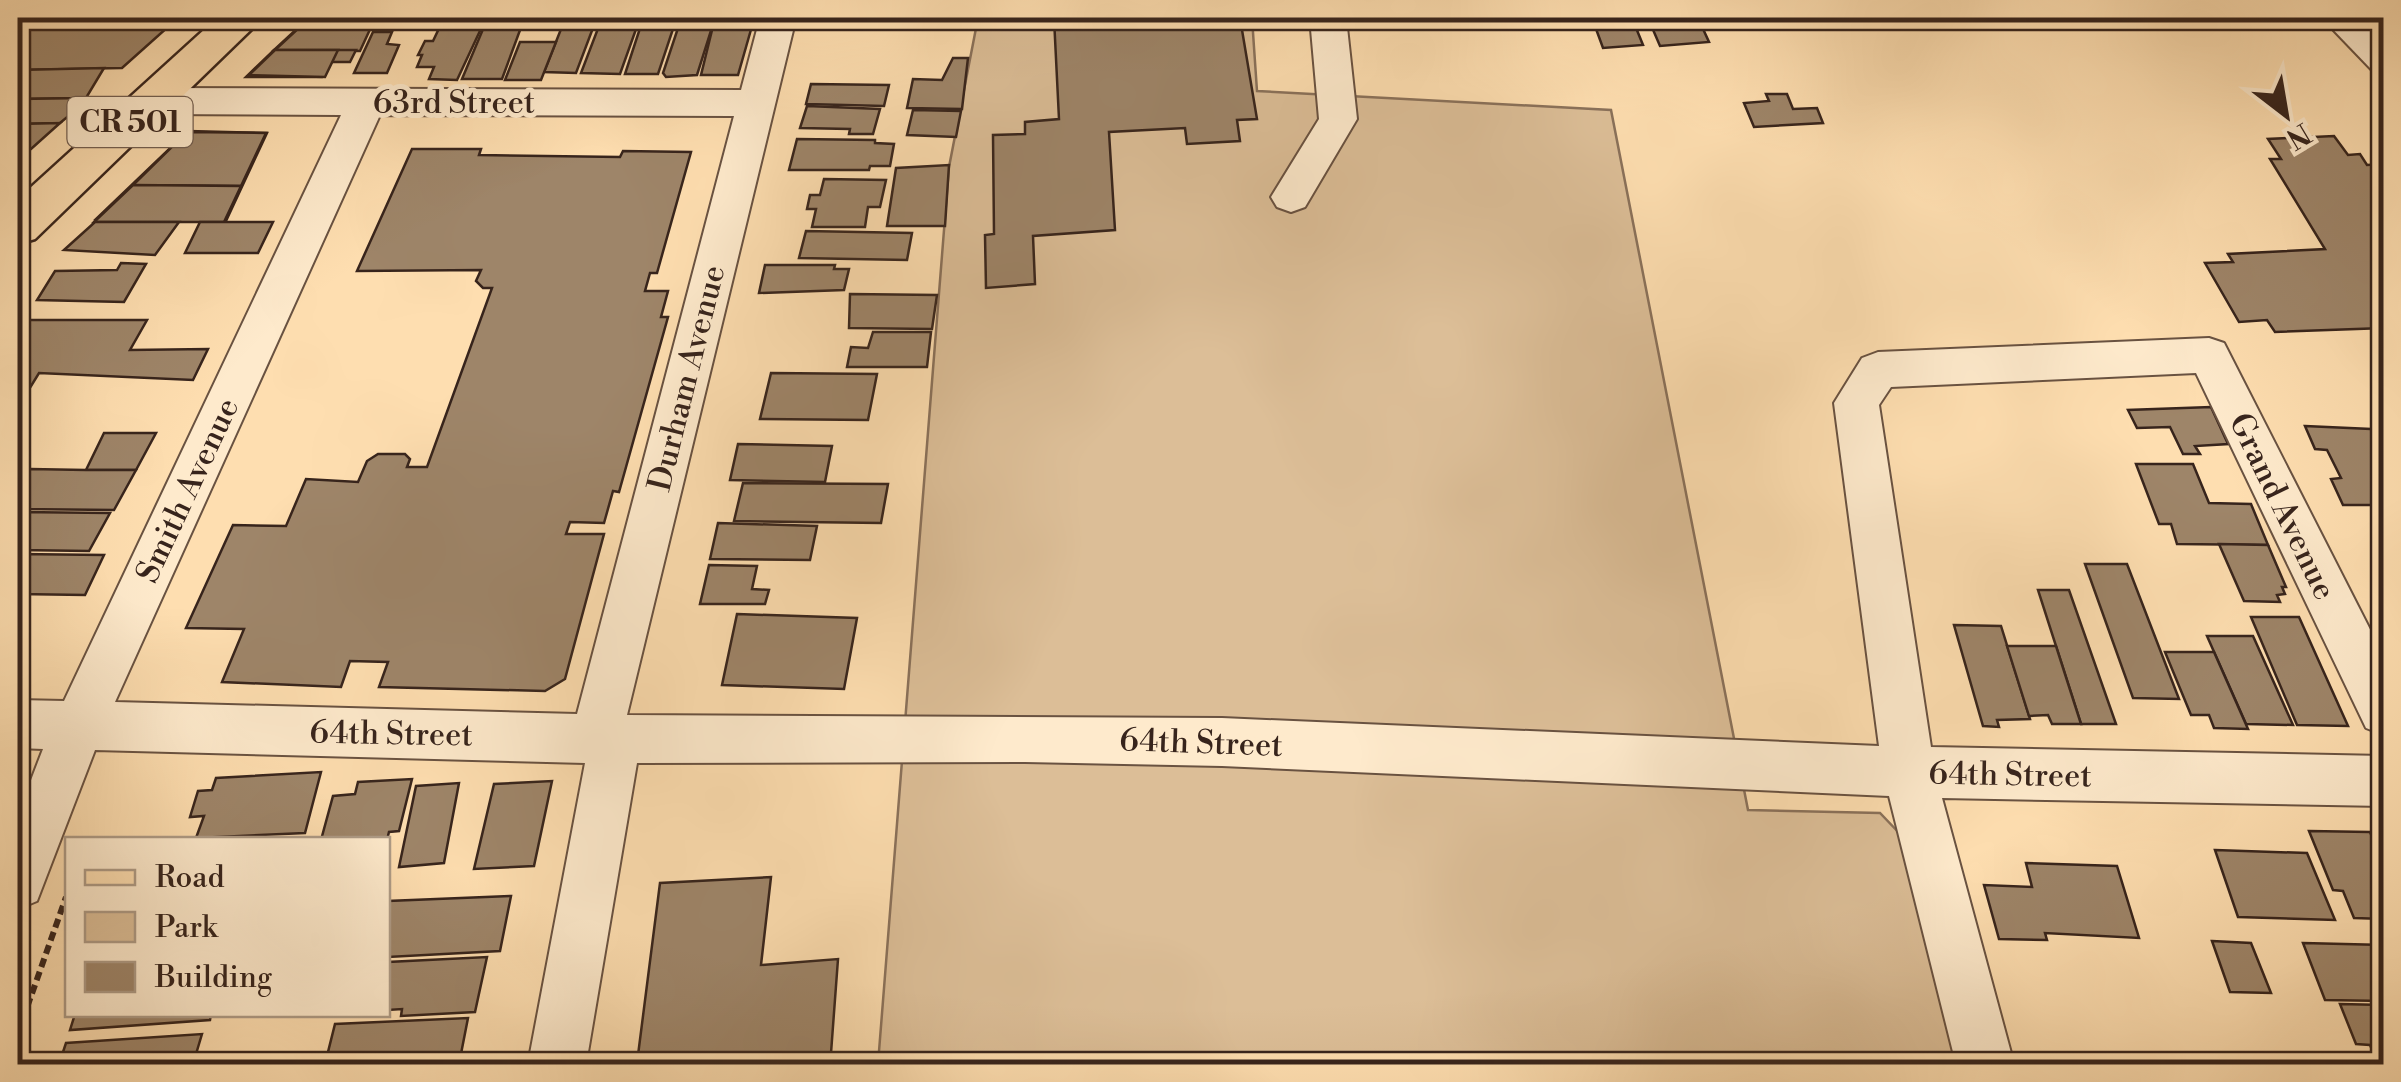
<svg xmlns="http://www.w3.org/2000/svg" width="2401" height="1082" font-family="'Libre Bodoni',serif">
	<rect width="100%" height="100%" fill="#fedeb0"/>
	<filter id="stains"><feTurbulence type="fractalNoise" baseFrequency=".002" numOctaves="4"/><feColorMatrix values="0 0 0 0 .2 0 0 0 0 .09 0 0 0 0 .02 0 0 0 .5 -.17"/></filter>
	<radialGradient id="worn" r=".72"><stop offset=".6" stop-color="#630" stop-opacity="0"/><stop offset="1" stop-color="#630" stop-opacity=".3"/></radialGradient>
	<path fill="#dcbe97" stroke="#8a715a" stroke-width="2.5" d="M978,18h274l5,73 354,19 137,700 132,3 22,23 56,228h-1080l71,-897z"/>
	<g fill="#9e8569" stroke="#37241c" stroke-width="2.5">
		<path d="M18,18h160l-56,50 -104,2z"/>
		<path d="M309,18h103l-3,7h-108z"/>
		<path d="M309,18h105l-3,8 -109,-1z"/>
		<path d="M444,18h42l-29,62 -28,-1 5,-12h-17l5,-12h-4l7,-14h8z"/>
		<path d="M602,18h38l-20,56 -39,-1z"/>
		<path d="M715,18l39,1 -16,56h-37z"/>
		<path d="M715,18l-18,57 -31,2 -3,-4 18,-54z"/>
		<path d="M1054,18h186l17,101 -20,1 3,21 -53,3 -2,-16 -76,4 6,98 -82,6 2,48 -49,4 -1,-53 9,-1 -1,-99 32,-1v-12l34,-3z"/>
		<path d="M1254,18h47v6l-47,1z"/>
		<path d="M1592,18h40l11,27 -40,3z"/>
		<path d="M1648,18h50l11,24 -49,4z"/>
		<path d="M565,19l31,1 -20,53 -32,-1z"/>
		<path d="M643,19l33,1 -18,54h-33z"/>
		<path d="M486,22h37l-21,57h-40z"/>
		<path d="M301,25h50l-13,25h-64z"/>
		<path d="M302,25h70l-12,26 -85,-1z"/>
		<path d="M373,32h19l-5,12 12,1 -12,28h-33z"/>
		<path d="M520,42h36l-15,38h-36z"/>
		<path d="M274,50h82l-6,12h-20l-8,15h-76z"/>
		<path d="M275,50h63l-13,27 -76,-2z"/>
		<path d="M953,58h15l-6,51 -55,-1 6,-29 29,1z"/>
		<path d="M104,68l-18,30 -68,1v-29z"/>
		<path d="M811,84l78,1 -5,21 -78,-2z"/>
		<path d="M1766,94h21l6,15 24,-1 6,15 -69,4 -10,-24 25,-2z"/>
		<path d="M18,99l68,-1 3,1 -29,24 -42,1z"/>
		<path d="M807,106l73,3 -7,25h-24l1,-5 -50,-1z"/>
		<path d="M913,110l48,1 -5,26 -49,-2z"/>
		<path d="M60,123l-29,26h-13v-25z"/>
		<path d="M188,131l79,2 -41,88 -130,-2z"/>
		<path d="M187,132l79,1 -25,53 -108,-1z"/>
		<path d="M2334,136l14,19 12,-1 7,11 17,-1v164l-109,4 -8,-12 -28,2 -34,-59 28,-1 -5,-8 97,-5 -55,-90h11l-13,-20z"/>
		<path d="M797,139l78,1v3l19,1 -4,22h-20l-1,4h-80z"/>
		<path d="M412,149h69l-2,6 141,2 3,-6 68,1 -34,121h-7l-5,18h23l-7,26h7l-49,175 -6,-1 -9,32 -34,-1 -4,12h38l-39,145 -20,12 -166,-4 9,-25 -38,-1 -9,26 -119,-5 22,-53 -58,-1 47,-103 53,1 20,-47 52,3 9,-21 11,-7h27l5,5 -3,8h20l65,-179h-9l-7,-7 5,-11 -124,1z"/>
		<path d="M949,165l-4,61h-58l9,-58z"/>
		<path d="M824,179l62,1 -6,27h-12l-3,20h-53l4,-18h-9l3,-14h10z"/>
		<path d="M133,185l108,1 -17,36h-130z"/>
		<path d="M95,222h84l-24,33 -91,-5z"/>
		<path d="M200,222h73l-15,31h-73z"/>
		<path d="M806,231l106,2 -5,27 -108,-2z"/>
		<path d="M121,263l25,1 -22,38 -87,-2 18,-29 62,-1z"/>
		<path d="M765,265h70l-1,4h15l-5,21 -85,3z"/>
		<path d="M850,294l87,1 -5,34 -83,-1z"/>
		<path d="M18,320h129l-17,30 78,-1 -15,31 -154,-7 -11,18h-10z"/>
		<path d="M873,332h58l-4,35h-80l4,-20 17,1z"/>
		<path d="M771,373l106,1 -9,46 -108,-1z"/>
		<path d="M2211,407l17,37 -33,2 5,8h-17l-13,-27 -33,1 -9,-18z"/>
		<path d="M2305,426l66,3 13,24v52h-41l-12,-26 10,-1 -14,-28 -12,-1z"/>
		<path d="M104,433h52l-20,37h-50z"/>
		<path d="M738,444l94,2 -7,36 -95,-2z"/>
		<path d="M2136,464h57l16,39 42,1 17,41 -91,-1 -6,-20h-12z"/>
		<path d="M30,469l56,1h50l-22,40 -96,-1v-19z"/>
		<path d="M743,483l145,1 -7,39 -147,-2z"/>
		<path d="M18,512l92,1 -21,38 -71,-1z"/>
		<path d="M718,523l99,3 -7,34 -100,-1z"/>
		<path d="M2219,544l49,1 18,42h-4l3,7 -8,1 3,7 -36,-1z"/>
		<path d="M18,554l86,1 -19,40 -67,-1z"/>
		<path d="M2085,564h42l52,135 -46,-1z"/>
		<path d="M709,565l48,1 -5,23 17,1 -4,14h-65z"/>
		<path d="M2038,590h31l47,134h-35z"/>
		<path d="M737,614l120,4 -13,71 -122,-4z"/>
		<path d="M2251,617h48l49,109 -51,-1z"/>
		<path d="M1954,625l47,1 29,93 -33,1 2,7 -16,-1z"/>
		<path d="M2207,636h46l40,89 -47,-1z"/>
		<path d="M2007,646h49l25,78h-29l-4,-9 -19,1z"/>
		<path d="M2165,652h49l34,77 -34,-1 -5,-13h-18z"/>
		<path d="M321,772l-16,61 -109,5 8,-22 -14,1 8,-26 14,-1 4,-12z"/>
		<path d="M412,779l-13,52 -10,1 -2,8h-66l12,-44 22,-2 3,-12z"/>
		<path d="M552,781l-18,85 -60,3 20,-85z"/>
		<path d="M459,783l-15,80 -45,4 17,-81z"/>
		<path d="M2309,831l61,1 14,34v53l-30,-1 -11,-27 -10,-1z"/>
		<path d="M2215,850l92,3 28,67 -97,-3z"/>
		<path d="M2026,863l91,3 22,72 -94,-5 2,7 -48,-1 -15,-54 48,2z"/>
		<path d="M771,877l-10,88 77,-6 -7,94 -194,10 23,-180z"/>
		<path d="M511,896l-11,55 -112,6v-56z"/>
		<path d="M2212,941l39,2 20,50 -41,-1z"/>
		<path d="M2303,943l81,2v56l-59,-1z"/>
		<path d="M487,957l-12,55 -74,4 1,-7 -14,1v-48z"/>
		<path d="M2340,1004l44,1v59h-6l-8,-19 -14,-1z"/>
		<path d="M75,1014h136l-1,6 -140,10z"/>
		<path d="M468,1018l-9,46h-134l10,-40z"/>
		<path d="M202,1034l-9,30h-134l7,-21z"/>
	</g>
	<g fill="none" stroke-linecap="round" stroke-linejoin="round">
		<g stroke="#695241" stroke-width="4">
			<g id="minor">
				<path d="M760,18h36l-169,697 595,3 657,28 -45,-343 28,-45 16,-6 331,-14 15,5 160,314v78l-18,-7 -170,-355 -305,14 -12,18 52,342 453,9v50l-442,-8 72,266h-58l-67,-268 -667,-30 -197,-4 -388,1 -51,301h-58l57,-301 -490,-13 -58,151 -19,8v-95l25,-65 -25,-1v-48l46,1 277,-586 -188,-1 -14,-4 -5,-9 5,-9 14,-4 588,2zM380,115l354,1 -157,598 -462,-12z"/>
				<path d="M1310,18h36l11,101 -52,88 -14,5 -14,-5 -6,-10 48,-78z"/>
				<path d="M2322,18h40l22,20v35l-13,-4z"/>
			</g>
		</g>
		<g stroke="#37241c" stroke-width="5">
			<path id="major" d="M217,18h46l-228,221 -17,5v-45z"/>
		</g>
		<path stroke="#37241c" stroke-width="6" stroke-dasharray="9 5" stroke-linecap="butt" d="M18,1033l48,-136"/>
		<use href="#minor" fill="#feeacc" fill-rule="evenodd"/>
		<use href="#major" fill="#fedeb0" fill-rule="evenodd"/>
	</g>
	<g text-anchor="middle" stroke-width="10" stroke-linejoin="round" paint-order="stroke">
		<rect fill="#feeacc" stroke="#735f51" stroke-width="2.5" x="67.5" y="97" width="125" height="50" rx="8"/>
		<g font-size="30" font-weight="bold" fill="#37241c">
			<text x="130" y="132">CR 501</text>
		</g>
		<g font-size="32" fill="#37241c" stroke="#feeacc">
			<text x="454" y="113">63rd Street</text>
			<text transform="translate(686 378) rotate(-76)" y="11">Durham Avenue</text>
			<text transform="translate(187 490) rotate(-65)" y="11">Smith Avenue</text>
			<text transform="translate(2283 506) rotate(64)" y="11">Grand Avenue</text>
			<text transform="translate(391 733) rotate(1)" y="11">64th Street</text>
			<text transform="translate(1201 742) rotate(2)" y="11">64th Street</text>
			<text transform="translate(2010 774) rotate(1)" y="11">64th Street</text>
		</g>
	</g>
	<rect width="2401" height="1082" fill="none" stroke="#fedeb0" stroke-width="60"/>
	<rect x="20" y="20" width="2361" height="1042" fill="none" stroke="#37241c" stroke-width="5"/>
	<rect x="30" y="30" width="2341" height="1022" fill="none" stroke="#37241c" stroke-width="2.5"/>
	<rect x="65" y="837" width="325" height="180" fill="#feeacc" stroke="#ae9b86" stroke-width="2.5"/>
	<rect x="85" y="870" width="50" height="15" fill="#fedeb0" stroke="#ae9b86" stroke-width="2.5"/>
	<text x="155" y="887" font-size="30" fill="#37241c">Road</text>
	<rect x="85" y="912" width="50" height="30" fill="#dcbe97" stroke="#ae9b86" stroke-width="2.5"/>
	<text x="155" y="937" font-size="30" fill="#37241c">Park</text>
	<rect x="85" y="962" width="50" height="30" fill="#9e8569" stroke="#ae9b86" stroke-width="2.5"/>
	<text x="155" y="987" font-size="30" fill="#37241c">Building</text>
	<g transform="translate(2286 115) rotate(149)" stroke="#feeacc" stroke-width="8" paint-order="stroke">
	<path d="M0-8L18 38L0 25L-18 38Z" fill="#37241c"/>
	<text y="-15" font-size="28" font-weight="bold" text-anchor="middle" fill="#37241c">N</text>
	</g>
	<rect width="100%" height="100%" filter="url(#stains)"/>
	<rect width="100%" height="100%" fill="url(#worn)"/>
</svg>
